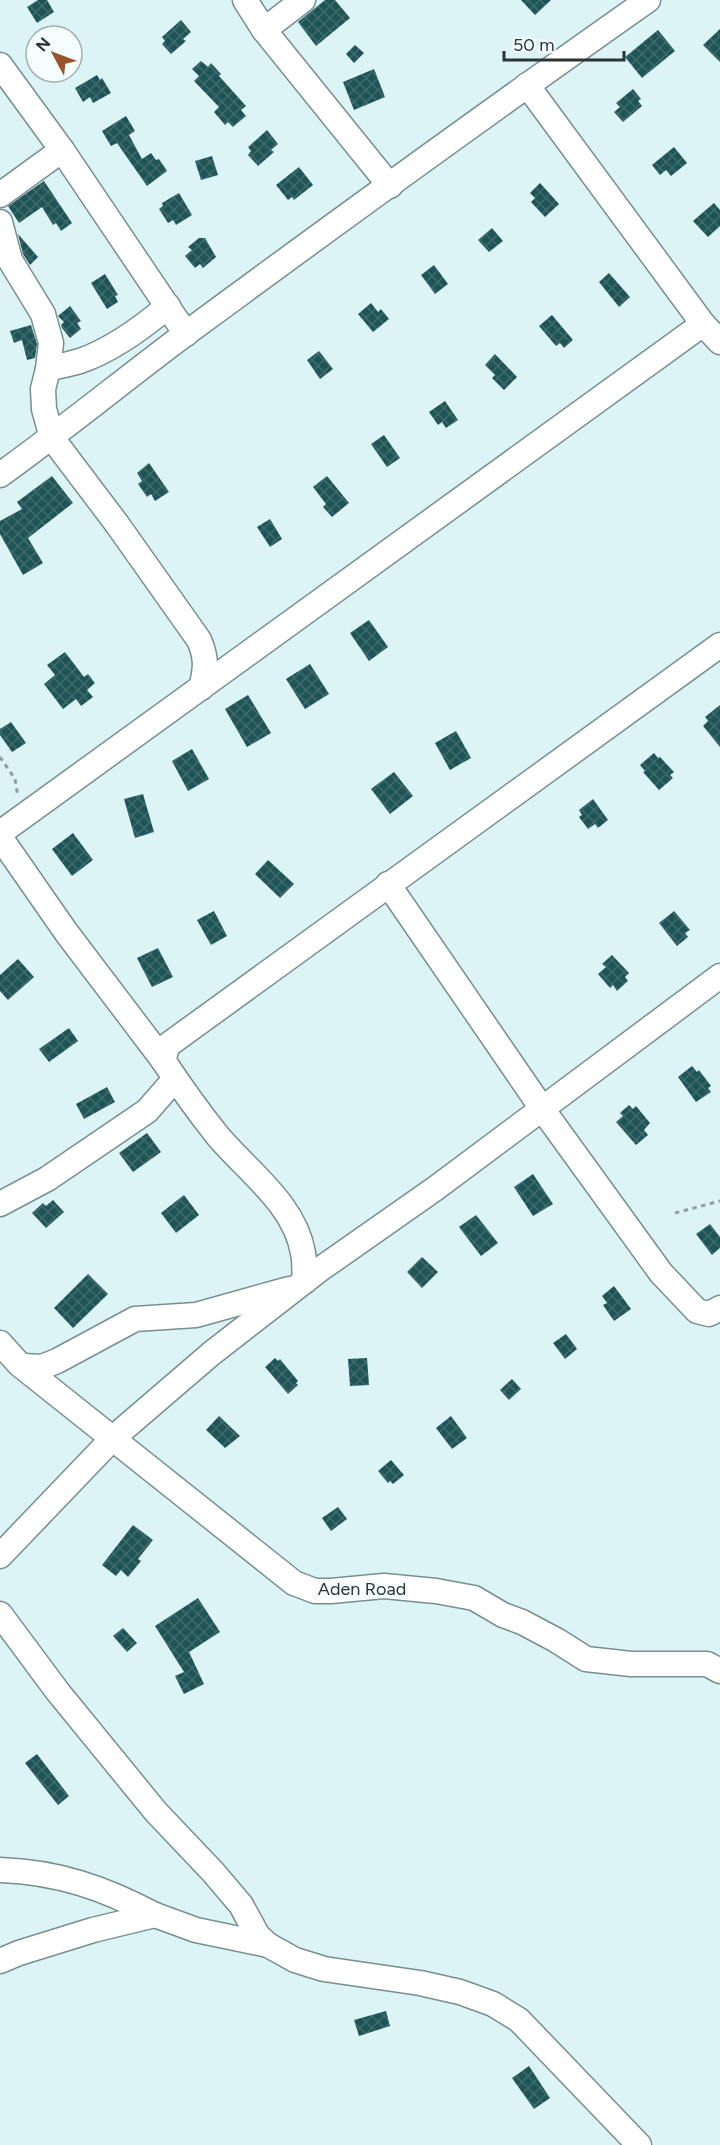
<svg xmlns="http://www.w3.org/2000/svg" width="720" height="2145" font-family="Figtree,sans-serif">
	<defs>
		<pattern id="building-cross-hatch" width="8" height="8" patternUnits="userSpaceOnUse" patternTransform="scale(1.5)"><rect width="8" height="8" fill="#205558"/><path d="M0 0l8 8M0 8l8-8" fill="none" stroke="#406b6d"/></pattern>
	</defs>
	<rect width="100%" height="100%" fill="#dcf4f6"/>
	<g fill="url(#building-cross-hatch)">
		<path d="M38,0h9l7,12 -17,11 -10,-16z"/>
		<path d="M325,0h10l15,18 -34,28 -18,-24z"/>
		<path d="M521,0h30l-16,15z"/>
		<path d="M181,20l10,12 -8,7 3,2 -15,13 -9,-10 3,-3 -3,-4z"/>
		<path d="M720,29v33l-17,-17z"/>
		<path d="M658,30l17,21 -33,27 -17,-21z"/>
		<path d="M355,45l9,8 -10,10 -8,-9z"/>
		<path d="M201,61l7,6 3,-4 10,11 -2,2 27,30 -5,4 5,6 -13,11 -5,-5 -3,3 -11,-13 5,-5 -25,-26 5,-5 -7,-7z"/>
		<path d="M374,69l11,28 -31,13 -11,-28z"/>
		<path d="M97,75l3,5 2,-2 9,15 -18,10 -3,-6 -7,5 -8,-14z"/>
		<path d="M633,89l8,10 -3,2 4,5 -19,16 -9,-10 6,-5 -4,-4z"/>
		<path d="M126,116l9,15 -6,4 13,24 9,-6 5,7 3,-1 8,12 -20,15 -30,-43 -6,3 -9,-15z"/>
		<path d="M267,130l11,14 -7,6 3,2 -16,14 -10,-11 3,-4 -3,-4z"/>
		<path d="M674,147l13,16 -16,13 -5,-6 -6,5 -8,-10z"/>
		<path d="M212,156l6,19 -17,5 -6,-19z"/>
		<path d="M299,167l14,18 -19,15 -2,-3 -4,3 -12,-15z"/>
		<path d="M44,181l28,42 -11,8 -5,-8 -3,2 -11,-18 -23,16 -11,-17z"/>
		<path d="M540,183l19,21 -14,13 -14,-15 4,-4 -5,-5z"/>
		<path d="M179,193l13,22 -16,10 -3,-5 -5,3 -9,-14 4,-3 -1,-3z"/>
		<path d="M714,203l6,7v16l-12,11 -15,-16z"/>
		<path d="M492,228l11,13 -14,11 -11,-12z"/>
		<path d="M18,234l20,23 -8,8 -7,-11z"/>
		<path d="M199,238h6l11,19 -13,11 -3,-4 -5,4 -10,-12 7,-6 -4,-3z"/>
		<path d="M434,265l14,19 -13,10 -14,-19z"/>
		<path d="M609,273l21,24 -11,10 -20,-25z"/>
		<path d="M105,274l13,21 -3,1 3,6 -11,7 -16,-26z"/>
		<path d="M371,303l7,9 3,-3 8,10 -16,13 -15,-18z"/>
		<path d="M70,306l11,15 -4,2 4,6 -11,9 -8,-10 -1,-3 3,-3 -6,-6z"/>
		<path d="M552,315l21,25 -9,8 -4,-5 -4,3 -17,-20z"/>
		<path d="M31,325l6,19 -2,14 -8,2 -5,-20 -8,3 -4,-12z"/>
		<path d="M319,351l14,18 -13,10 -13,-19z"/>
		<path d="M495,354l22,23 -13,13 -12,-12 3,-3 -10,-10z"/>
		<path d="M445,401l13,19 -12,8 -4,-6 -4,3 -9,-13z"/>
		<path d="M384,435l16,23 -13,9 -16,-23z"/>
		<path d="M149,463l20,29 -14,9 -4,-7 -4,3 -9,-13 4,-3 -5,-8z"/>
		<path d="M52,476l21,27 -45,35 15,25 -20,12 -23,-41v-13l22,-12 -5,-7z"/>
		<path d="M327,476l22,27 -17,14 -9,-10 3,-3 -13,-17z"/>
		<path d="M270,519l12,20 -12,8 -13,-20z"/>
		<path d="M369,620l19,27 -19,14 -19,-28z"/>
		<path d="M65,652l19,25 4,-3 7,9 -8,7 6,7 -12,9 -5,-7 -13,10 -19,-25 11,-9 -8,-10z"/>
		<path d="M310,664l19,30 -24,15 -19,-30z"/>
		<path d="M248,695l23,38 -24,14 -22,-38z"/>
		<path d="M720,705v42l-17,-21 5,-5 -3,-4z"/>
		<path d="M11,722l15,21 -14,9 -12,-17v-6z"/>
		<path d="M456,731l15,27 -21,12 -15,-27z"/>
		<path d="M192,749l17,30 -21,12 -16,-30z"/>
		<path d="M654,753l4,5 2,-1 14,15 -4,3 3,3 -14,12 -16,-18 2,-1 -5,-6z"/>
		<path d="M394,772l19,24 -23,18 -19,-25z"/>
		<path d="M143,794l11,38 -19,6 -11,-39z"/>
		<path d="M593,799l15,21 -10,8 -3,-4 -7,5 -9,-12 3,-2 -3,-5z"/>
		<path d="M73,833l20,27 -21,16 -20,-27z"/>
		<path d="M268,860l26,24 -14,14 -25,-24z"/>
		<path d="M214,911l13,25 -16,9 -14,-25z"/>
		<path d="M674,911l16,19 -5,3 3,4 -11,9 -18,-23z"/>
		<path d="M158,948l15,29 -21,10 -15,-29z"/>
		<path d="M612,955l17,18 -4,4 3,4 -11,10 -4,-6 -3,3 -12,-14 8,-7 -4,-3z"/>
		<path d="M18,959l16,18 -26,23 -8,-9v-16z"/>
		<path d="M69,1028l9,13 -29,21 -10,-13z"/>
		<path d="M692,1066l5,6 2,-2 12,16 -3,2 3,4 -15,10 -18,-25z"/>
		<path d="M107,1087l8,15 -31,17 -8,-15z"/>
		<path d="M629,1105l4,4 3,-3 14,17 -6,7 4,5 -12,10 -20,-23 7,-6 -3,-3z"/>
		<path d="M147,1133l14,19 -28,20 -14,-19z"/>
		<path d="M533,1174l20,30 -20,12 -19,-29z"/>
		<path d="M184,1195l15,20 -23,18 -15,-20z"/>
		<path d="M53,1200l11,12 -18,16 -14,-15 11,-10 3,3z"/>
		<path d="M476,1215l22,28 -17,13 -22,-29z"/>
		<path d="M710,1224l10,13v11l-8,7 -16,-21z"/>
		<path d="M422,1257l16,15 -16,16 -15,-16z"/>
		<path d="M88,1274l20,20 -35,34 -19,-20z"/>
		<path d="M614,1286l17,23 -17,12 -11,-16 4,-2 -5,-7z"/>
		<path d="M566,1334l11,15 -12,10 -12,-16z"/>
		<path d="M275,1358l3,3 2,-2 18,22 -2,2 2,2 -10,9 -23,-27z"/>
		<path d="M367,1358l2,27 -19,1 -2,-27z"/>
		<path d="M512,1379l9,10 -12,11 -9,-10z"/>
		<path d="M219,1416l21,20 -15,12 -19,-18z"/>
		<path d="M451,1416l16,22 -15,11 -16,-21z"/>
		<path d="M391,1460l13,15 -11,9 -3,-3 -2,2 -10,-12z"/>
		<path d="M338,1507l9,12 -16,12 -9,-13z"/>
		<path d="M133,1525l20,15 -15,19 3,2 -13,16 -7,-7 -5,6 -14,-11z"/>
		<path d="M198,1598l22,34 -31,20 15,32 -20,10 -9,-18 9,-4 -29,-46z"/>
		<path d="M123,1628l14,15 -10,9 -14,-16z"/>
		<path d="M37,1754l32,42 -11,9 -33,-42z"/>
		<path d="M386,2011l4,15 -31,10 -5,-16z"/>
		<path d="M529,2066l21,32 -16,11 -22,-31z"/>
	</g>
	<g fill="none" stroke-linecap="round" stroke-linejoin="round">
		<g stroke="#788f90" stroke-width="27">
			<g id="minor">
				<path d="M245,0l19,30 126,156"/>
				<path d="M264,30l39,-30"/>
				<path d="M0,65l62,85 124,184"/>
				<path d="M527,85l176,239 17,18"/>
				<path d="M0,195l62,-45"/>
				<path d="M0,222l10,38 33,54 8,29 -3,26 -5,20 1,20 8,29 65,86 82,116c8,18 7,29 2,48"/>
				<path d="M48,369c11,-3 22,-5 32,-8 32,-11 62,-33 88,-55"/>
				<path d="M0,475c64,-46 125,-96 188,-143 152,-112 305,-223 460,-332"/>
				<path d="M0,833l703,-509"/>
				<path d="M0,837l66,95 97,128"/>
				<path d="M388,884l155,226 118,163 36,38 12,3 11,-6"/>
				<path d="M0,1204l47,-25 100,-68 28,-32"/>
				<path d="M305,1281c-1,-9 0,-19 -2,-28 -8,-49 -56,-82 -86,-118 -19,-24 -37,-49 -54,-75l5,-15 552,-400"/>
				<path d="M0,1343l19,21 275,219 21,8h16l53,-5 52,5 38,7 29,17 19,7 34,18 30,19 45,5h76l13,7"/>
				<path d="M23,1366l19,1 15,-6 78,-42 61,-4 93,-26"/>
				<path d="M0,1556l113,-118 99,-85 107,-83 117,-82 284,-212"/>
				<path d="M0,1614l58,78 98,120 57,60 28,33 17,31 10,9 27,15 29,9 96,14 40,9 33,12 26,16 120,125"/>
				<path d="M0,1870c58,2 104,18 155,45"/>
				<path d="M0,1961l19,-8 74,-23 62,-15 41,15 72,15"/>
			</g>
		</g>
		<g stroke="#8ea0a1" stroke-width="3" stroke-dasharray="4.5 4.5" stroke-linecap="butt">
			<path d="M0,757l15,22 3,18"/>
			<path d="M675,1213l45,-12"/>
		</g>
		<use href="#minor" stroke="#fff" stroke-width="24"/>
	</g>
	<g text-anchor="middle" stroke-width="6" stroke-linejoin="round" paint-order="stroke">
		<g font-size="18" fill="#2b3535" stroke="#f4feff">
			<text x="362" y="1595">Aden Road</text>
		</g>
	</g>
	<g transform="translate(54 54) rotate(311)"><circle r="28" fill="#f4feff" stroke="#a4aeae" stroke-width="1.5"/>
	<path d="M0-4.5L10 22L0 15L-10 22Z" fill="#995429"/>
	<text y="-9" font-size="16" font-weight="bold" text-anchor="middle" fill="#2b3535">N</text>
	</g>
	<path d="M504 51v9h120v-9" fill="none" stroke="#2b3535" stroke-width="3"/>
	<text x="513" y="51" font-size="18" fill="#2b3535" stroke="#f4feff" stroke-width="4.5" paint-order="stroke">50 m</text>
</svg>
